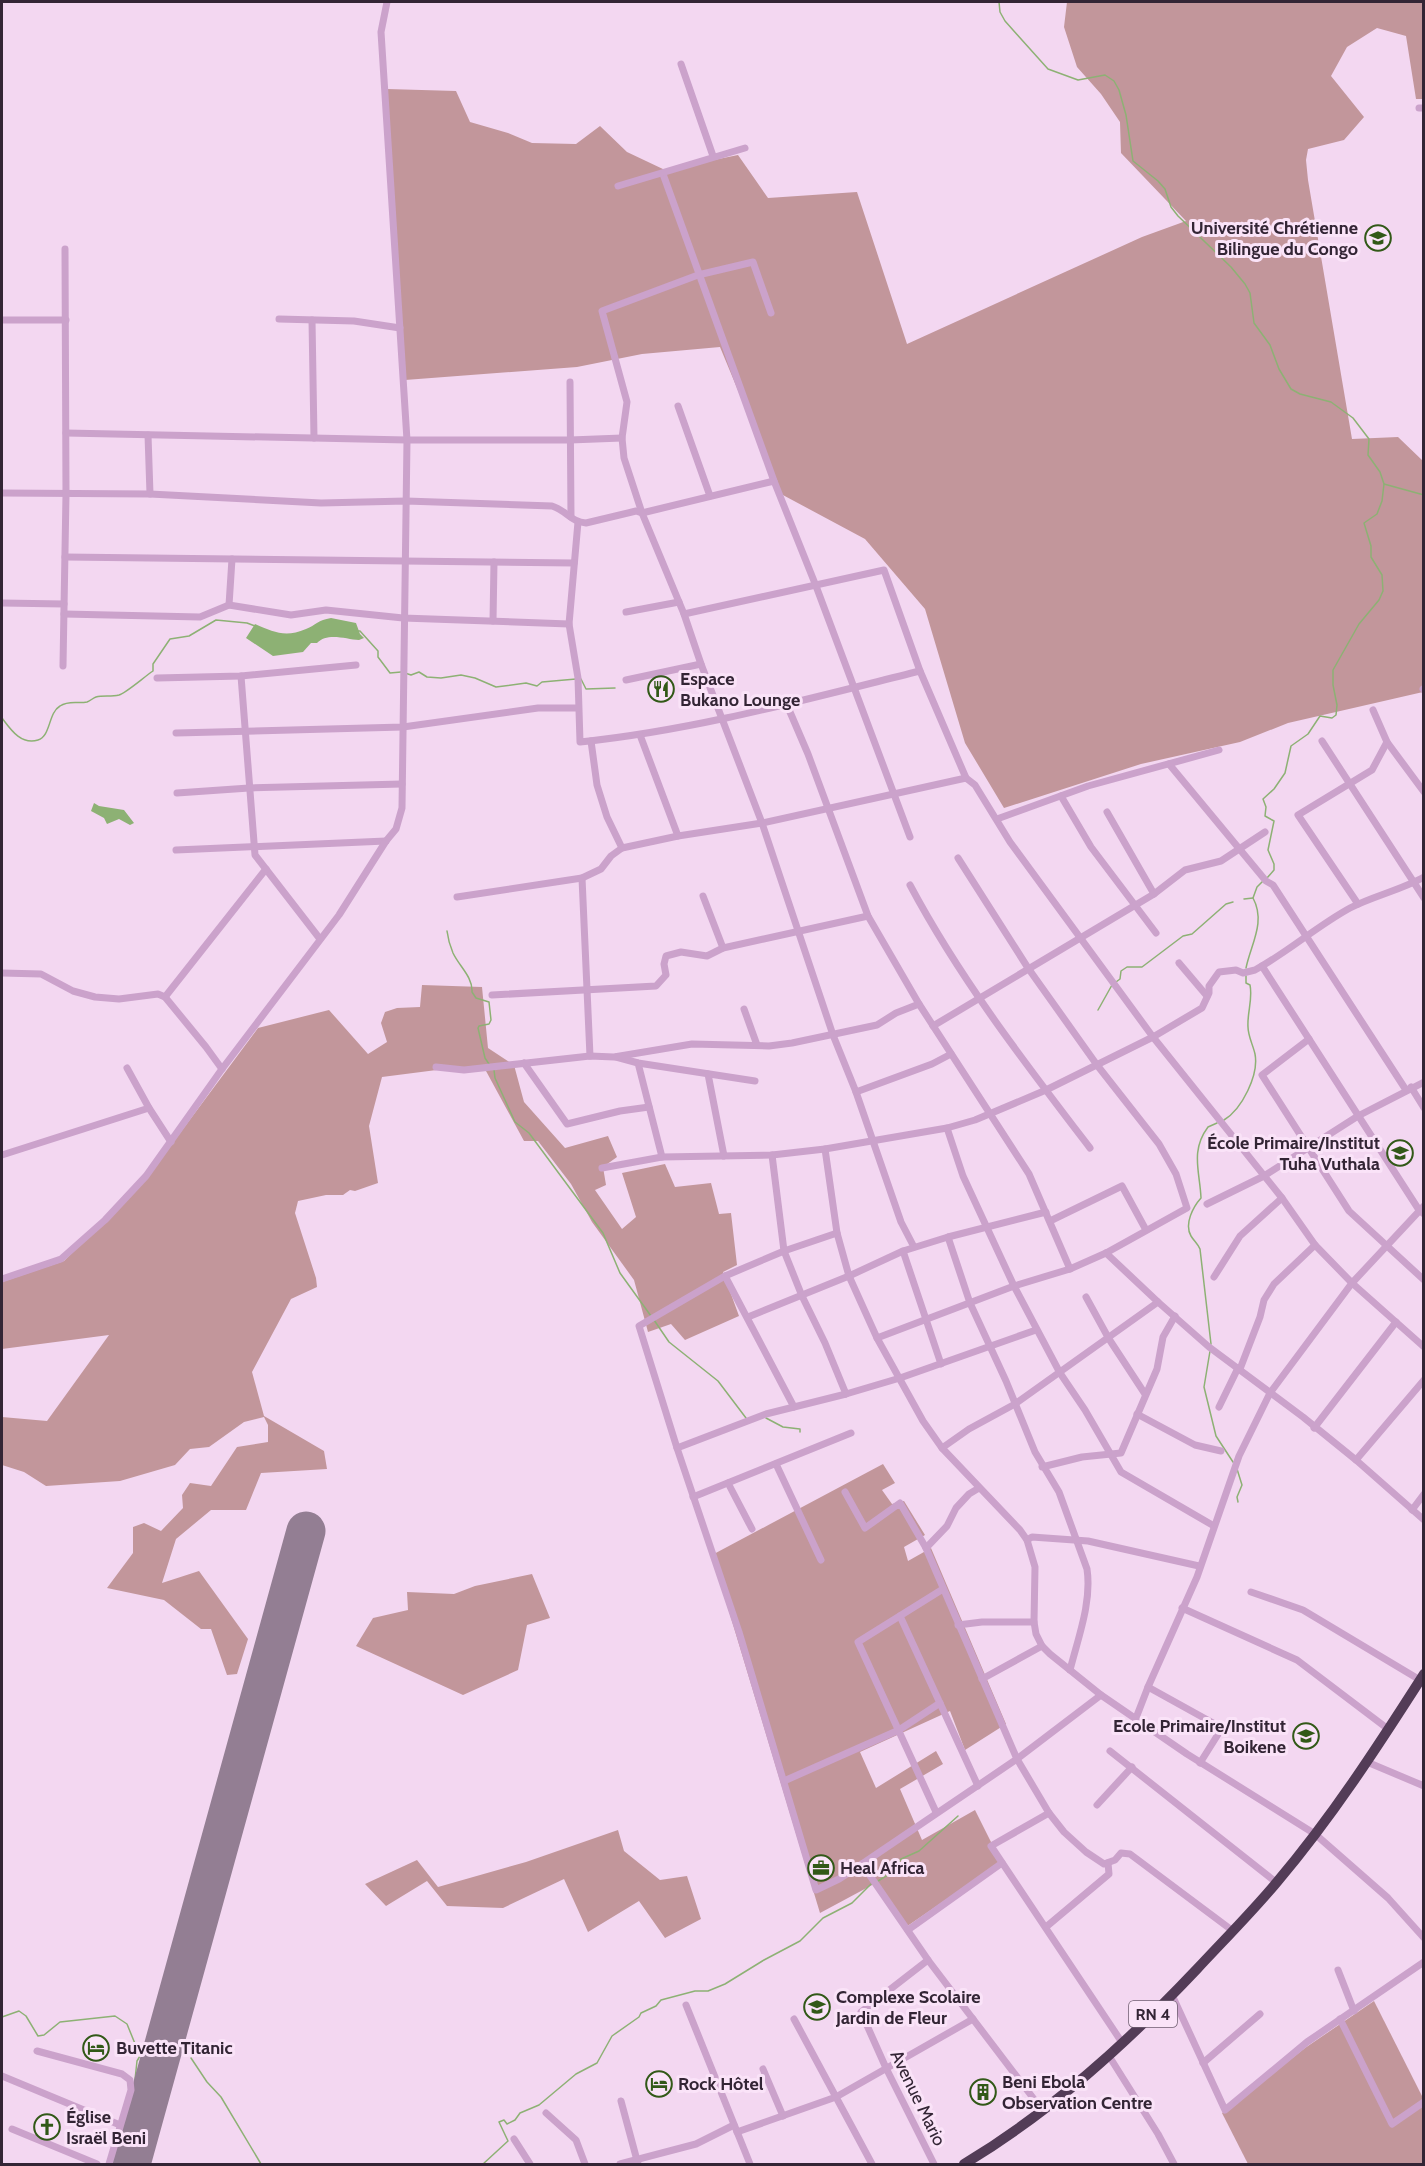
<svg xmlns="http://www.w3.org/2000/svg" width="1425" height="2166" font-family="Cabin,sans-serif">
	<rect width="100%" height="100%" fill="#f3d7f1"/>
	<g fill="#c2969b">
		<path d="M1067,2h356v97h-7l-10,-63 -29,-8 -30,19 -16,29 33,41 -20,23 -36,9 -2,11 2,20 44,259 46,-2 25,24v231l-135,31 -48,19 -99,22 -137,44 -39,-65 -40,-134 -60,-70 -84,-45 -61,-147 -78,7 -65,13 -172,13 -18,-291 69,2 14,31 38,11 24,10 44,1 24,-18 27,26 38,18 73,-15 30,43 89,-6 50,152 235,-107 44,-16 -65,-68 -1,-31 -19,-28 -24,-27 -13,-40z"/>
		<path d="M422,985l60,2 6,61 26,17 10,37 41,46 43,-12 9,21 -14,10 3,18 -11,5 27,39 14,-12 -14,-44 43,-9 10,23 36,-4 8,31 12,-1 6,52 -14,7 16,44 -54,24 -14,-16 -23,8 -14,-52 -42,-58 -21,-38 -33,-43h-14l-38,-70h-16l-10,-4 -78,10 -13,49 9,57 -23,8 -5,-1 -7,5h-17l-28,6 -3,12 21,65 1,9 -26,12 -39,73 12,44 60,35 3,18 -66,4 -15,37h-35l-35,29 -14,44 37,-12 49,68 -11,35 -10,1 -16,-46h-10l-37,-29 -57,-12 26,-35v-26l11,-4 17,8 22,-23 -1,-13 8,-12 21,3 26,-39 31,-5v-17l-4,-8 -20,5 -35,25 -19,2 -15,16 -55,16 -74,5 -22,-14 -22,-7v-48l45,4 62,-86 -107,14v-67l62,-21 84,-85 110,-148 71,-18 39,44 19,-12 -6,-19 4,-11 12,-4 23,-1z"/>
		<path d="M883,1464l12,19 -13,7 10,14 12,-3 21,34 -21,12 4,14 23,-13 75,176 -41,26 -15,-39 -90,41 16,36 60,-37 7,13 -43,25 22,51 53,-30 26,52 -95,65 -32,-43 -54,29 -108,-358z"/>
		<path d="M532,1574l18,44 -23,7 -9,45 -55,25 -107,-49 17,-28 35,-8 -1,-18 47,2 21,-8z"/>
		<path d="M618,1830l6,21 36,29 27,-4 14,43 -36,19 -26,-37 -51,31 -24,-53 -61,29 -56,-2 -20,-25 -41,25 -21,-22 52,-24 21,27 88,-25z"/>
		<path d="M1374,2001l49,97v66h-175l-26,-51 83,-65z"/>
	</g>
	<g fill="#8db174">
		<path d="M331,618l25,5 4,11 4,4 -5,2c-13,-1 -32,-8 -42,3h-6l-8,9 -30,4 -27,-18 9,-14c19,8 30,14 51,5 10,-4 12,-9 25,-11z"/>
		<path d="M94,803l5,3 25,4 10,13 -4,2 -11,-6 -12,5 -3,-6 -13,-7z"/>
	</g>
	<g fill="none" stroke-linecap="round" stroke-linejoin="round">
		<g stroke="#8db174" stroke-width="1.5">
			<path d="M999,2l1,10 5,9 43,48 30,11 27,-5 9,6 5,9 7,25 7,46 25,20 7,8 6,18 7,9 53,51 14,17 5,9 4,30 16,22 9,24 12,20 9,5 31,8 22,16 16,21 -1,16 12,17 4,12 -2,17 -5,13 -13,9 7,23v11l11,18 1,16 -4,9 -20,24 -26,46v15l4,20 -1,10 -4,3 -12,-2 -12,18 -17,12 -6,27 -11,16 -11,10 3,8 -1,9 9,5 -6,29 6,14v6l-7,8"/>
			<path d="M1384,484l40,11"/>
			<path d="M357,631h3l18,20v6l12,16 11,-1"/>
			<path d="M405,673l6,2 8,-3 8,5 14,1 20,-3 14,3 21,9 30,-4 11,3 5,-4 34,-3"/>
			<path d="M581,679l5,10 29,-1"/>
			<path d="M2,718c9,12 19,27 36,22 13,-4 10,-27 22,-34 9,-6 18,-2 27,-4 3,-1 6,-4 9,-5 7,-2 15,0 23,-2 7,-2 25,-18 34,-24v-7l17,-25 19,-3 27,-16 31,3 8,3"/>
			<path d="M1244,899l9,-1"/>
			<path d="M447,931c1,8 3,15 6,22 6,13 20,24 19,39l4,6 13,4 2,18 -2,4 -10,2 -1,2 7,30 4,6"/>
			<path d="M1246,968c5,-24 20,-46 7,-70l4,-11 6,-6"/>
			<path d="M1116,982l4,-3 1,-8 6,-4h15l41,-31 9,-2 34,-30 7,-2"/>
			<path d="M1098,1010l14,-25"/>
			<path d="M494,1070l1,8 20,44 14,11 74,100 17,40 31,43"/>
			<path d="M1224,1120c18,-11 35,-45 31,-66 -2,-9 -7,-18 -7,-27 -1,-14 5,-28 2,-42l-4,-2v-7"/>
			<path d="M654,1320l15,22 49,39 28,37"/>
			<path d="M1211,1344l-11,-95c-2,-5 -6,-8 -9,-13 -7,-12 2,-29 10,-38 -1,-26 -11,-47 7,-71l9,-4"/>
			<path d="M1210,1351l-6,36 12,49 17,26"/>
			<path d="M766,1418l17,9 17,2v3"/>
			<path d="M1237,1469l5,16 -5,12 1,5"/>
			<path d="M878,1881l13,-8 10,-14 18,-8 39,-35"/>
			<path d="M2,2017l17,-6 7,5 12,20 6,-1 16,-13 55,-6 12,8 13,32 -3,5 -3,28"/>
			<path d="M191,2058l16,24 14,15 40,67"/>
			<path d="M479,2164h4l25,-23 -9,-19 5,-2 3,4 8,-4 5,-7 19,-8 37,-31 21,-11 15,-27 27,-19 2,-4 15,-7 5,-6 34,-9h13l17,-7 39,-24 36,-19 23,-23 29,-15 19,-19"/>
		</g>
		<path stroke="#937e93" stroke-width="39" d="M131,2164l175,-633"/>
		<g stroke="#cba2cb" stroke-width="7">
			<path d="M681,64l32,92"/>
			<path d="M1419,108h5"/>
			<path d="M663,174l111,307 42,105 94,251"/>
			<path d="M618,186l127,-38"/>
			<path d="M771,313l-18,-51 -55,13 -96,36 25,91 -5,36 2,20 18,55 132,-32"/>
			<path d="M279,319l75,2 46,7"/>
			<path d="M2,320h64"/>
			<path d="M312,320l2,118"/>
			<path d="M570,382l1,135"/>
			<path d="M678,406l32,90"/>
			<path d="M66,433l341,7h163l52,-2"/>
			<path d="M148,435l2,59"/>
			<path d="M2,493l148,1 171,9 85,-2 146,5c15,5 19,16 34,17l50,-12 6,2 42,101 17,50 61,159 71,212 23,57 45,130 13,25"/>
			<path d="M578,522l-9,102 9,54 2,64c116,-12 227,-43 340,-71"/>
			<path d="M65,557l509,6"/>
			<path d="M2,603l62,1"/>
			<path d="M229,605l3,-46"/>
			<path d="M626,612l53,-10"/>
			<path d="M64,614l136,3 29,-12 62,10 35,-5 77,8 166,6"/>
			<path d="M684,614l200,-44 36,101 46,107 9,7 35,57 143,195 129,161 33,47 37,38 72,64"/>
			<path d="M493,621l1,-59"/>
			<path d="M63,666l3,-172 -1,-245"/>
			<path d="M241,676l14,179 65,84"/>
			<path d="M157,678l84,-2 115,-11"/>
			<path d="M626,680l75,-16"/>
			<path d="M1423,689l1,1"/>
			<path d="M787,705l21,49 60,162 51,88 110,170 41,95"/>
			<path d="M1373,710l14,32 37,50"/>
			<path d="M176,733l227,-6 135,-19h40"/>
			<path d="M640,735l38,101"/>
			<path d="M591,741l6,44 10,32 15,31"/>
			<path d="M1322,741l102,157"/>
			<path d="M1169,764l97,117 7,4 133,205"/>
			<path d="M177,793l72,-5 153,-4"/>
			<path d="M1061,796l30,51 65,86"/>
			<path d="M1107,812l47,82"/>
			<path d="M997,819l91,-33 131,-36"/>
			<path d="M176,850l210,-9"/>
			<path d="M582,878l8,178"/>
			<path d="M910,885c50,94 115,178 180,263"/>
			<path d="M703,896l20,52"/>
			<path d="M457,897l125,-19 19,-9 10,-13 11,-8 56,-12 84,-13 204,-45"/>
			<path d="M1358,904l-60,-89 74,-45 15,-28"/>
			<path d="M1179,963l28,33"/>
			<path d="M1262,966l157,244 5,4"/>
			<path d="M2,973l39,1 32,17 22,6 24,2 39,-5 7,3 41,50 16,22"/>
			<path d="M492,995l164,-9 10,-11 -2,-11 2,-8 15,-4 26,4 16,-8 145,-32"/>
			<path d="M165,997l101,-128"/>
			<path d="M744,1009l13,36"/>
			<path d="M933,1026l221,-132 31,-24 36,-9 44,-29"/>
			<path d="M1309,1039l-47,36 87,136 75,69"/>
			<path d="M616,1057l22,6 117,18"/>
			<path d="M524,1063l43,61 53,-13 29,-4"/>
			<path d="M638,1063l24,94"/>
			<path d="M436,1067l28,3 126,-14 24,1 78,-13 77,2 23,-3 85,-18 19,-12 23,-9"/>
			<path d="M127,1068l22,40 22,34"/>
			<path d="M708,1074l16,82"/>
			<path d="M1411,1087l13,21"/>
			<path d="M856,1092l76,-28 19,-10"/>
			<path d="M947,1128l16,48 51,110 46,87 25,37 36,62 93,54"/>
			<path d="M825,1149l12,84 12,43 28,62 46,83 19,27 78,82 7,10 8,27 -1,55 2,12 6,12 8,8 51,41 86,59 128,80 73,64 36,40"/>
			<path d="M2,1155l147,-47"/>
			<path d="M772,1155l12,96 18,45 23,47 21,51"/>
			<path d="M602,1168l60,-11 110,-2 53,-6 122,-21 28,-8 71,-30 107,-53 49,-29 7,-15v-7l10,-14 17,-2 7,3 12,-3c33,-18 62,-44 95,-62 23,-12 51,-18 74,-31"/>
			<path d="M1207,1204l57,-28 94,-60 66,-34"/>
			<path d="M1050,1221l72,-35 24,44"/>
			<path d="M837,1233l-53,18 -59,25 -86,50 38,122 62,184 77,258 23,-11 23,-15 155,-105 84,-64"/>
			<path d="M948,1237l22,66 36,78 29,71 24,40 28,77c5,33 -9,69 -17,101"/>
			<path d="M903,1251l38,113"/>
			<path d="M1106,1253l52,49 51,45 94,70 53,43 68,60"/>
			<path d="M725,1276l69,131"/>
			<path d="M1214,1277l26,-41 42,-38"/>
			<path d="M2,1279l59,-20 44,-39 41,-44 76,-107 117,-154 47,-74 10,-12 6,-21 5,-368 -26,-408 6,-30"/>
			<path d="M1086,1297l23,42 36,55"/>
			<path d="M748,1317l101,-41 54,-25 45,-14 98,-25"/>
			<path d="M877,1338l137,-52 56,-17 36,-16 81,-45 -11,-34 -17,-30 -62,-79 -69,-97 -70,-110"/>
			<path d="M1240,1369l20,-52 4,-17 10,-16 41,-39"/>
			<path d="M1219,1407l19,-39"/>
			<path d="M1137,1414l58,31 26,6"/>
			<path d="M1314,1428l82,-106"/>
			<path d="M677,1448l89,-34 80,-20 54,-16 136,-48"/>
			<path d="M942,1448l27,-19 46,-25 143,-102"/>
			<path d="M1356,1460l68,-80"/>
			<path d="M776,1464l45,96"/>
			<path d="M1042,1467l40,-10 39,-4 36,-84 6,-32 12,-21"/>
			<path d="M728,1483l24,46"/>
			<path d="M845,1492l20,36 35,-25 26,45 91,211 32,54 15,19 22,20 18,12 11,-4 6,-7 9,1 103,77"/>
			<path d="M693,1497l158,-64"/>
			<path d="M1412,1510l12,-16"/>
			<path d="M1027,1540l5,-3 56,4 111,25"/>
			<path d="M926,1548l21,-22 9,-18 13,-14 10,-6"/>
			<path d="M1251,1592l52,18 117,70"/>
			<path d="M1182,1608l115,52 91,69"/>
			<path d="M900,1616l78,170"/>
			<path d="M958,1625l24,-3h52"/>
			<path d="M982,1679l60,-33"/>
			<path d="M1148,1687l74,41 -22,35"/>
			<path d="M1136,1718l12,-31 49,-110 42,-121 31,-63 82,-110 72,-77"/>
			<path d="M1110,1751l167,132"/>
			<path d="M1367,1762l57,24"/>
			<path d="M784,1781l115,-51 41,-27"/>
			<path d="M1097,1805l35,-38"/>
			<path d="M936,1812l-78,-170 85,-53"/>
			<path d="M1049,1813l-58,33 132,198"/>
			<path d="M862,1864l66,96 115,151"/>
			<path d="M1046,1927l63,-53 -1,-11"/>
			<path d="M908,1930l94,-67"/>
			<path d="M928,1960l-67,52 25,56 48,96"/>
			<path d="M1338,1970l16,41"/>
			<path d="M1172,1995l53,115 82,-68 117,-80"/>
			<path d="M686,2005l64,159"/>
			<path d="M794,2019l78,145"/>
			<path d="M1340,2019l52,105 32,-22"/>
			<path d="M37,2051l85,23 8,6 1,10 -22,74"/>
			<path d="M1109,2056l49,78 16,30"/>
			<path d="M1203,2063l57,-49"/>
			<path d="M763,2069l20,47"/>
			<path d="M2,2076l118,49"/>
			<path d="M621,2101l17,63"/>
			<path d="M546,2113l30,27 9,24"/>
			<path d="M12,2129l85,35"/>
			<path d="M737,2132l99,-35 137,-78"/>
			<path d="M514,2139l16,25"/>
			<path d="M620,2164l76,-20 38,-19"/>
		</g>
		<path stroke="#533c57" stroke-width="10" d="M964,2164c88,-53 163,-121 233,-195 27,-29 55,-57 80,-87 55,-65 101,-136 147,-208"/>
	</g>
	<defs>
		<g id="university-ring" transform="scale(1.35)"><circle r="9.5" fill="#fae3f8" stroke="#325918" stroke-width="1.5"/><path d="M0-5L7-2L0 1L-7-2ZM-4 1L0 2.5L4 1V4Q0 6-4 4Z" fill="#325918"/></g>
		<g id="restaurant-ring" transform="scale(1.35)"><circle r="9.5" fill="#fae3f8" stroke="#325918" stroke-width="1.5"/><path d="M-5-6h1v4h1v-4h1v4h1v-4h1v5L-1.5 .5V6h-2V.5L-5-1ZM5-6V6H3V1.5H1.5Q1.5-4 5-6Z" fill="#325918"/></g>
		<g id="school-ring" transform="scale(1.35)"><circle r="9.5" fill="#fae3f8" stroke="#325918" stroke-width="1.5"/><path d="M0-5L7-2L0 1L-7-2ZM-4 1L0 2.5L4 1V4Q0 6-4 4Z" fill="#325918"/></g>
		<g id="office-ring" transform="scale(1.35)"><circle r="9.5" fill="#fae3f8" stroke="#325918" stroke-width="1.5"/><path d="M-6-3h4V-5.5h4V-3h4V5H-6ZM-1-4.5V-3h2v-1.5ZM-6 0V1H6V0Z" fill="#325918"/></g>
		<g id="hotel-ring" transform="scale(1.35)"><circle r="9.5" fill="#fae3f8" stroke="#325918" stroke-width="1.5"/><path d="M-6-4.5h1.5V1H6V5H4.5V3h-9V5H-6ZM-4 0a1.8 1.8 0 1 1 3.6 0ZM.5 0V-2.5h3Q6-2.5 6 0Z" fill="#325918"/></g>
		<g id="building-ring" transform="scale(1.35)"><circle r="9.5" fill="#fae3f8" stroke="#325918" stroke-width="1.5"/><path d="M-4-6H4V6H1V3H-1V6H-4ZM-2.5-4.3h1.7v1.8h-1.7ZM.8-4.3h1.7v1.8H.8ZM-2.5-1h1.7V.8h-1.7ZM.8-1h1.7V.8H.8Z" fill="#325918"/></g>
		<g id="church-ring" transform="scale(1.35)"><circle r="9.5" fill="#fae3f8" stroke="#325918" stroke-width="1.5"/><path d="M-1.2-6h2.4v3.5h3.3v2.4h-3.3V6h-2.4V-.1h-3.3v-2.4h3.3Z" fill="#325918"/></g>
	</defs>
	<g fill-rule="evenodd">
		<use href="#university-ring" x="1378" y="238"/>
		<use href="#restaurant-ring" x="661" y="689"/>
		<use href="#school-ring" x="1400" y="1153"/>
		<use href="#school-ring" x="1306" y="1736"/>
		<use href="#office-ring" x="821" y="1868"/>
		<use href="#school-ring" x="817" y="2007"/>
		<use href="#hotel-ring" x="96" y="2048"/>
		<use href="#hotel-ring" x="659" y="2084"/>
		<use href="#building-ring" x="983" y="2092"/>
		<use href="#church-ring" x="47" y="2127"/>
	</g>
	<g text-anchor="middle" stroke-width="6" stroke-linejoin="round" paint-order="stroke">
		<rect fill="#fae3f8" stroke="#6f5e70" stroke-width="1.5" x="1129" y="2001" width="48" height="26" rx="4.5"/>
		<g font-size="16" font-weight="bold" fill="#332535">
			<text x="1153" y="2020">RN 4</text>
		</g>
		<g font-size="18" font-weight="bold" fill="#332535" stroke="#fae3f8" text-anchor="start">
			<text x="1358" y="234" text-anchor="end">Université Chrétienne<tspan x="1358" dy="21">Bilingue du Congo</tspan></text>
			<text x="680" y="685">Espace<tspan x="680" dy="21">Bukano Lounge</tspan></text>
			<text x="1380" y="1149" text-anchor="end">École Primaire/Institut<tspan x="1380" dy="21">Tuha Vuthala</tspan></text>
			<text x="1286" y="1732" text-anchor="end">Ecole Primaire/Institut<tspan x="1286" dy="21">Boikene</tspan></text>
			<text x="840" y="1874">Heal Africa</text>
			<text x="836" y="2003">Complexe Scolaire<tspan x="836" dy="21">Jardin de Fleur</tspan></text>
			<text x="116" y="2054">Buvette Titanic</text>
			<text x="1002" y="2088">Beni Ebola<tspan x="1002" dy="21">Observation Centre</tspan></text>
			<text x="678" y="2090">Rock Hôtel</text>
			<text x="66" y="2123">Église<tspan x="66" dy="21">Israël Beni</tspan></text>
		</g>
		<g font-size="18" fill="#332535" stroke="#fae3f8">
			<text transform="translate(918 2098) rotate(64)" y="6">Avenue Mario</text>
		</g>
	</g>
	<rect width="1425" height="2166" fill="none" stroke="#332535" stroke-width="6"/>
</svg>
